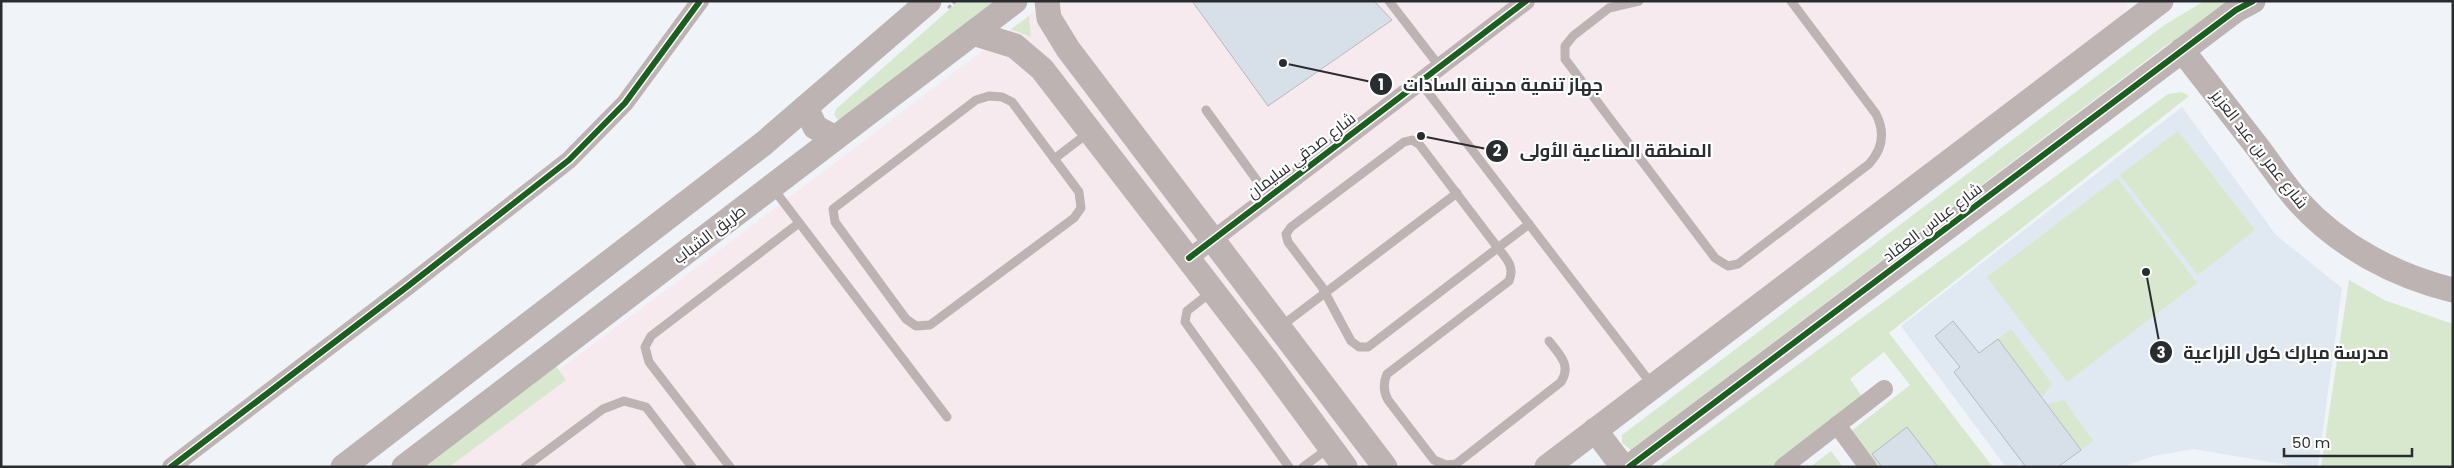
<svg xmlns="http://www.w3.org/2000/svg" width="2454" height="468" font-family="Poppins,Cairo,sans-serif">
	<rect width="100%" height="100%" fill="#f0f4f8"/>
	<path fill="#e0e8f2" d="M2182,107l94,128 66,53 -24,179h-18l-107,-18 -39,7 -32,11h-116l-105,-141z"/>
	<path fill="#f6eaef" d="M1048,1h1078l2,3 -6,17 -589,446h-1105l292,-217z"/>
	<g fill="#d7e8ce">
		<path d="M959,1h39l-159,120 -5,-6 2,-6z"/>
		<path d="M2204,1h35l-75,46 -533,403 -9,-7v-8l541,-409z"/>
		<path d="M1029,16l2,21 -20,-8z"/>
		<path d="M2182,92l7,4 -300,237 104,134h-124l-24,-31 65,-51 -26,-33 -34,27 21,31 -76,57h-137l510,-373z"/>
		<path d="M2178,131l77,99 -57,45 -78,-100z"/>
		<path d="M2117,178l80,105 -130,99 -80,-105z"/>
		<path d="M2349,280l35,20 69,24v143h-132z"/>
		<path d="M2011,329l41,55 -10,13 -44,-58z"/>
		<path d="M555,365l11,15 -117,87h-26z"/>
		<path d="M2064,400l29,41 -12,9 -33,-46z"/>
		<path d="M1831,451l12,16h-33z"/>
	</g>
	<g fill="#d7dfe9" stroke="#b6b9bd">
		<path d="M1192,1h182l18,19 -124,86z"/>
		<path d="M1953,321l26,32 19,-14 83,111 -23,17h-32l-72,-95 6,-5 -25,-31z"/>
		<path d="M1907,427l31,40h-56l-10,-13z"/>
	</g>
	<g fill="none" stroke-linecap="round" stroke-linejoin="round">
		<path stroke="#b9b3b3" stroke-width="3" stroke-dasharray="4 2.5" stroke-linecap="butt" d="M948,8l8,-7"/>
		<g stroke="#bdb3b2" stroke-width="9">
			<path d="M1389,1l51,66"/>
			<path d="M1639,1l-30,7 -36,28 -8,10v13l150,199 13,8 10,-2 131,-100c14,-15 16,-32 7,-50l-85,-113"/>
			<path d="M1420,82l233,304"/>
			<path d="M989,96l13,1 10,5 67,90 2,16 -7,10 -144,107 -14,1 -10,-7 -71,-97 -2,-13 143,-109z"/>
			<path d="M1206,110l63,87"/>
			<path d="M1054,159l34,-26"/>
			<path d="M772,187l175,230"/>
			<path d="M1529,224l-161,123h-9l-8,-6 -29,-54 -34,-45 -2,-8 5,-7 113,-85 8,-2 7,4 79,104c9,11 17,19 11,33l-122,93c-4,9 -4,17 1,26l46,60 12,5 10,-1 105,-82c11,-17 -2,-28 -12,-41"/>
			<path d="M1211,292l-24,19 -2,11 104,145"/>
			<path d="M1280,327l177,-134"/>
			<path d="M525,467l78,-58 21,-8 22,6 46,60"/>
			<path d="M730,467l-81,-105 -4,-15 6,-11 148,-113"/>
			<path d="M1303,467l27,-20"/>
		</g>
		<g stroke="#bdb3b2" stroke-width="18">
			<path d="M1189,258l337,-257"/>
			<path d="M1837,425l31,42"/>
			<path d="M171,467l237,-181 161,-126 56,-57 75,-102"/>
			<path d="M1783,467l101,-78"/>
		</g>
		<g stroke="#bcb3b2" stroke-width="25">
			<path d="M1047,1l2,17 19,31 317,418"/>
			<path d="M973,33l42,13 27,23 225,292 78,106"/>
			<path d="M2182,50c25,32 49,63 73,94 15,19 28,40 44,58 40,44 96,74 154,88"/>
			<path d="M806,107l9,20 20,11"/>
			<path d="M1595,430l28,37"/>
			<path d="M343,467l420,-323 166,-143"/>
			<path d="M404,467l611,-466"/>
			<path d="M1547,467l614,-466"/>
			<path d="M1629,467l607,-457 17,-9"/>
		</g>
		<g stroke="#fff" stroke-width="9">
			<g id="cycleway">
				<path d="M1189,258l337,-257"/>
				<path d="M171,467l237,-181 161,-126 56,-57 75,-102"/>
				<path d="M1629,467l607,-457 17,-9"/>
			</g>
		</g>
		<use href="#cycleway" stroke="#1b5e20" stroke-width="6"/>
	</g>
	<g text-anchor="middle" stroke-width="4.5" stroke-linejoin="round" paint-order="stroke">
		<g font-size="16" fill="#2a2d30" stroke="#fff">
			<text transform="translate(2260 149) rotate(52)" y="6">شارع عمر بن عبد العزيز</text>
			<text transform="translate(1301 155) rotate(-37)" y="6">شارع صدقي سليمان</text>
			<text transform="translate(1932 222) rotate(-37)" y="6">شارع عباس العقاد</text>
			<text transform="translate(709 234) rotate(-37)" y="6">طريق الشباب</text>
		</g>
	</g>
	<path fill="none" stroke="#2a2d30" stroke-width="2" d="M1283 63L1381 84M1421 136L1497 151M2146 272L2161 352"/>
	<g fill="#2a2d30" stroke="#fff" stroke-width="2">
		<circle cx="1283" cy="63" r="5"/>
		<circle cx="1421" cy="136" r="5"/>
		<circle cx="2146" cy="272" r="5"/>
		<circle cx="1381" cy="84" r="12"/>
		<circle cx="1497" cy="151" r="12"/>
		<circle cx="2161" cy="352" r="12"/>
	</g>
	<g font-size="15" text-anchor="middle" font-weight="bold" fill="#fff">
		<text x="1381" y="90">1</text>
		<text x="1497" y="156">2</text>
		<text x="2161" y="358">3</text>
	</g>
	<g font-size="18" text-anchor="middle" font-weight="bold" fill="#2a2d30" stroke="#fff" stroke-width="4.5" stroke-linejoin="round" paint-order="stroke">
		<text x="1503" y="91">جهاز تنمية مدينة السادات</text>
		<text x="1616" y="157">المنطقة الصناعية الأولى</text>
		<text x="2286" y="359">مدرسة مبارك كول الزراعية</text>
	</g>
	<rect width="2454" height="468" fill="none" stroke="#2a2d30" stroke-width="5"/>
	<path d="M2284 448v8h128v-8" fill="none" stroke="#2a2d30" stroke-width="2.5"/>
	<text x="2292" y="448" font-size="15" fill="#2a2d30" stroke="#ffffff" stroke-width="4" paint-order="stroke">50 m</text>
</svg>
